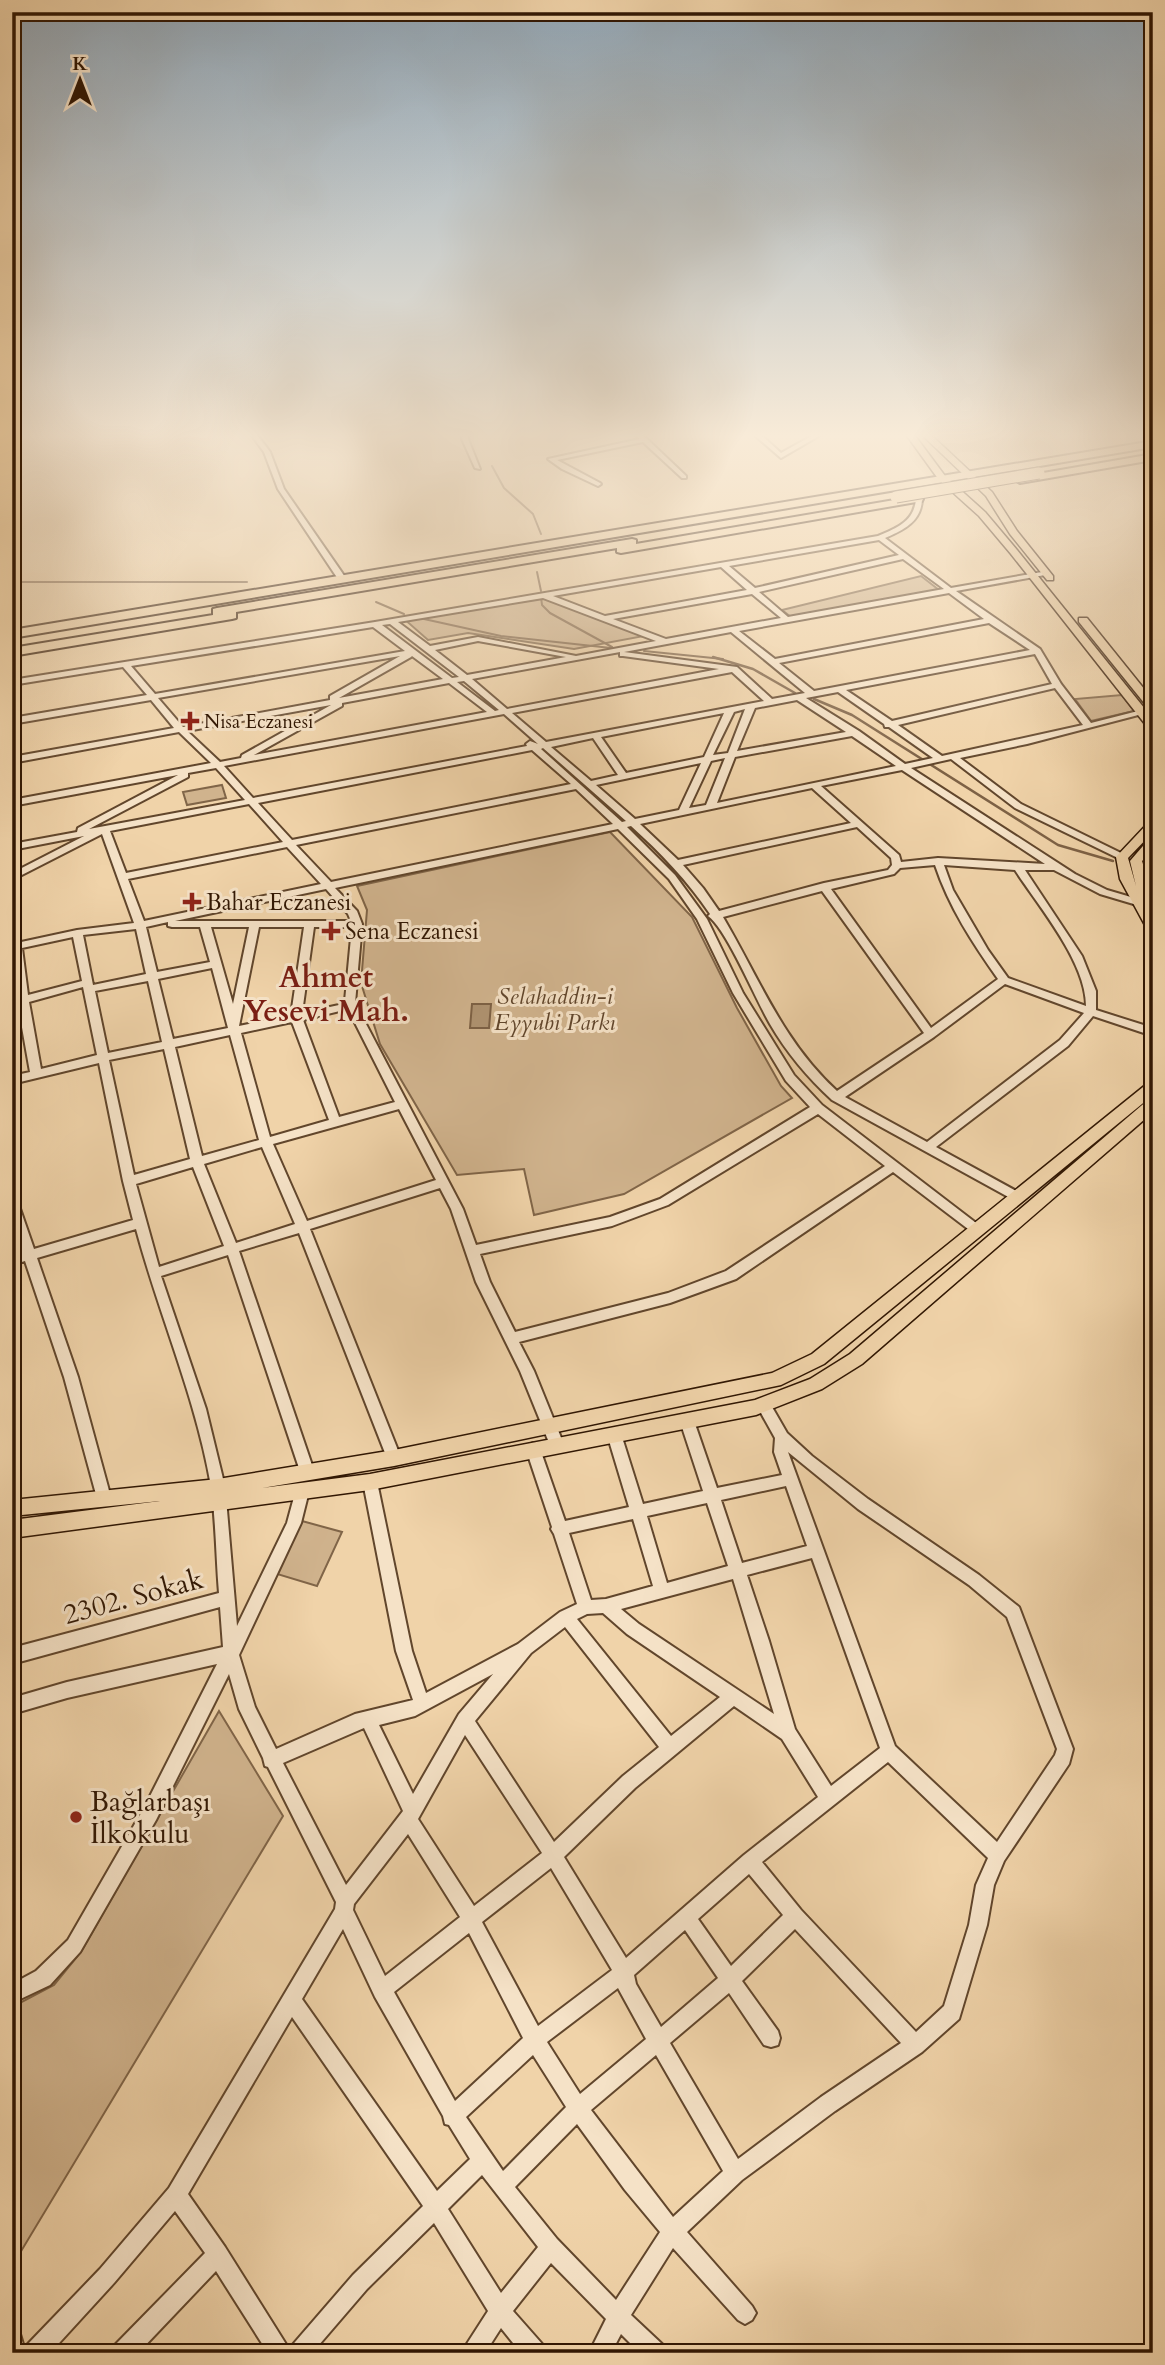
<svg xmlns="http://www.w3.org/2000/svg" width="1165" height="2365" font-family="Cardo,serif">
	<rect width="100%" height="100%" fill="#f0d3a9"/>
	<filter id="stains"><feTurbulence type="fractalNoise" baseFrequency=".00286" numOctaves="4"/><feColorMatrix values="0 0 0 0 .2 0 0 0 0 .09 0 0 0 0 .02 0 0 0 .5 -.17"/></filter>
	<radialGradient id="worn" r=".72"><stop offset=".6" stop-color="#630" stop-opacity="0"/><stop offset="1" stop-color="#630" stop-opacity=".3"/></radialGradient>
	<g fill="#d0b38d" stroke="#806548" stroke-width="2">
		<path d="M921,576l18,14 -148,27 -9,-7z"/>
		<path d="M541,596l103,40 -70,13 -106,-16 -40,7 -25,-22z"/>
		<path d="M1122,695l12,16 -43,10 -16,-22z"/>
		<path d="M222,785l4,13 -39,7 -4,-13z"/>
		<path d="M610,832l82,85 45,91 44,78 11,12 -168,96 -90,21 -10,-46 -67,6 -77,-131 -19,-61 6,-73 -10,-24z"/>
		<path d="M302,1521l40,11 -25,54 -40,-12z"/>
		<path d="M219,1711l64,105 -263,437 -8,-8v-238l42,-22 27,-33z"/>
	</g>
	<path fill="#af9371" stroke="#7d6145" stroke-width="2" d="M472,1004h19l-2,24h-19z"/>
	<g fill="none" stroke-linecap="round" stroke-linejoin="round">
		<g stroke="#7d6145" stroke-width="2">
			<path d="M492,466l12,22 29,26 8,20"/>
			<path d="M537,572l4,19"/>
			<path d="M12,582h235"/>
			<path d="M541,597l1,8 8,8 62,34"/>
			<path d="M376,602l28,12"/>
			<path d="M424,619l77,17 110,12"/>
			<path d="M644,651l79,8"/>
		</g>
		<g stroke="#7d6145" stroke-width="2.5">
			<path d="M713,657l40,12 42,24"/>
			<path d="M814,699l38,16 206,130 55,16"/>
		</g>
		<g stroke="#61462c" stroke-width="4">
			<g id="minor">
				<path d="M250,433h6l14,19 14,37 61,88 -1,2h-6l-60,-90 -14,-37z"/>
				<path d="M463,433h6l-1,6 12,30 -5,-1 -13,-29z"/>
				<path d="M634,433h7l6,6 39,37v2h-4l-39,-36 -86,18 43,23 1,1 -3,2 -36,-17 -14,-10 92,-20z"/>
				<path d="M752,433h7l22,20 36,-20h7l-43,25z"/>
				<path d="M919,496l3,2c0,23 -18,32 -37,40l66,50 97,-17v4h-3l-89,16 84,58 21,35 30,39 51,-13 4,3 -119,31 -67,14 61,46 104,51 2,2 -5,3 -107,-52 -64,-49 -40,9 164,106 32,16 34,10 1,2 -5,3 -37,-11 -46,-24h-29l57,86 14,35v19l57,18v8l-60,-20 -25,30 -132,101 84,46 2,3 -2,3h-8l-180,-99c-25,-23 -45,-47 -62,-76 -14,-24 -44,-96 -62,-108l2,-2c-23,-34 -49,-61 -79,-88l-4,1 48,48 32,44 36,74 51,82 28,30 158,121 2,3 -2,3h-8l-79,-60 -157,107 -66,24 -151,39 15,29 30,74 -2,4 -5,2 -5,-2 -2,-4 -30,-74 -44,-89 -25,-73 -11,-21 -130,41 91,229 -2,4 -5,2 -5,-2 -2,-4 -88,-225 -60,18 76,223 -2,4 -5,2 -5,-2 -2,-4 -73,-219 -67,21 45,133 19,78 12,139 50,-103 10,-37 5,-1 5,1 2,5 -8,32 -62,132 16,52 21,42 79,-35 58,-14 -17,-49 -33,-169 2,-4 5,-2 5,2 2,4 35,169 14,42 92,-49 42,-32 17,-8 -23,-70 -3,-5 1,-2 -26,-78 2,-4 5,-2 5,2 2,4 25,72 64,-14 -22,-73 2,-4 5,-2 5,2 2,4 22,70 60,-13 -23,-70 2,-4 5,-2 5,2 2,4 23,67 65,-13 -8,-23 1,-14 -19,-34 2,-4 5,-2 5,2 19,33 25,23 56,43 111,76 40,32 54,142 -4,15 -65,97 -10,24 -7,40 -28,94 -37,33 -87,59 -93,69 -55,52 65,74 4,7 -4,7 -7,4 -7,-4 -65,-72 -42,67 32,30 3,8h-26l-19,-19 -10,19h-22l17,-34 -55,-56 -38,48 30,34 3,8h-25l-20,-25 -16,25h-24l27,-42 -54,-88 -67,66 -55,64h-44l-52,-82 -78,82h-26l3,-8 90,-92 -30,-42 -61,72 -64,70h-38v-22l8,3 5,17 2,-6 73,-76 69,-81 166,-279 1,-7 -68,-135 -3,-1 -2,-8 -24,-49 -10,-35 -73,146 -76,132 -30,33 -38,18v-19l24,-13 32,-31 76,-132 73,-144 -150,34 -55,16v-16l55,-16 156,-35 -3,-40 -208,57v-16l207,-55c-3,-35 -3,-72 -8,-107 -15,-88 -52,-171 -75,-257l-99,29 41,119 33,121 -2,5 -5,1 -5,-1 -2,-5 -33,-121 -39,-116 -13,4v-10l10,-3 -10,-30v-24l6,5 16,46 99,-29 -10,-39 -24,-118 -87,21v-8l18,-4 -12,-67 -6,1v-7l5,-1 -5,-54 65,-14 57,-7 -32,-89 -90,46v-7l72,-37 -72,14v-6l65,-12 1,-4 100,-53 -166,31v-6l199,-37 -32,-31 -167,31v-6l162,-29 -23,-28 -139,24v-6l135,-23 -24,-28 -111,18v-5l363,-58 503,-86c19,-8 37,-15 38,-38zM879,540l20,15 -144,33 -26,-22zM903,559l41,30 -156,28 -29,-25zM721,567l26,23 -142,26 -52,-20zM949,593l35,26 -209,40 -36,-28zM752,594l29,24 -115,21 -53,-20zM543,598l113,43 -80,15 -98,-19 -48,9 -32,-24zM989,623l41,27 -216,41 -35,-28zM390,624l69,53 -7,1 -70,-53zM373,627l32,24 -250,43 -24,-28zM731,632l74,61 -33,6 -35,-32 -113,-15zM478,641l88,16 -99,18 -32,-25zM620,652v4h3l96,13 -212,40 -35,-30zM1035,654l17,30 -160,37 -46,-31zM400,656l-70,40v4l-147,27 -25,-29zM412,656l31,23 -104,19 72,-41zM732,672l32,29 -218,41 -34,-29zM464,681l35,29 -4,1 -38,-29zM449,683l38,29 -233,43 88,-49v-3zM1055,688l28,37 -141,31 -44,-31zM838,692l46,32 1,3h4l44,31 -28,6 -46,-33 -53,-33zM797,700l49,32 -109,19 18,-43zM331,705l-89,50 -1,3 -21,4 -33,-31zM745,709l-17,44 -15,2 21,-43zM724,713l-20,44 -78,16 -25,-36zM504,714l34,30 -8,-3 -4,3 1,2 -274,52 -29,-32zM852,736l44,30 -179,37 18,-46zM593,738l25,37 -27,6 -40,-34zM543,748l83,73 -4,1 -81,-73zM532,750l39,34 -279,56 -34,-37zM725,758l-19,47 -17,3 22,-47zM701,763l-22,47 -44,9 -39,-34zM216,768l29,32 -156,29 99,-52v-4zM902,770l143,94 -107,-6 -37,4 -2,-7 -78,-69zM812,788l39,35 -173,37 -38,-36zM576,789l37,35 -282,58 -35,-37zM249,804l34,38 -157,31 -16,-42zM857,827l34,31 1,7 -4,5 -64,13 -105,28 -16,-23 -20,-23zM618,829l51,50 28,40 36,74 53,88 24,26 -150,92 -50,18 -134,28 -13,-36 -108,-206 7,-79 -5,-13 -22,-23zM287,847l34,37 -177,37 -16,-42zM935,865c14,42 38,79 63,114l-67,49 -100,-139 63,-15 6,-6zM944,865l71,5c24,37 71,92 71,136l-78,-28 -20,-28 -35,-60zM326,889l22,25 3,7h-176zM822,891l102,142 -87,58c-54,-49 -78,-113 -114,-174zM168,922v4l4,1h28l10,35 -53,10 -11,-45zM211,927h38l-16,77zM259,927h45l-13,88 -52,11zM314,927h38l-7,74 -6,4 -37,8zM136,929l10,45 -53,11 -10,-50zM73,937l9,44 -54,14 -6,-47zM212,968l16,60 -55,11 -15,-60zM148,981l14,61 -54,11 -13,-62zM1005,984l79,29 -24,27 -133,102 -82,-45 89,-60zM83,987l14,68 -56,14 -12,-67zM348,1009l47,93 -56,15 -36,-97zM292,1022l37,98 -59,17 -29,-104zM230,1035l29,105 -57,16 -27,-109zM164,1049l26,110 -56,16 -25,-115zM399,1109l37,71 -129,41 -34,-77zM818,1114l67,52 -159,105 -58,22 -153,39 -25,-50 -10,-28 132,-28 56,-21zM262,1147l33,77 -59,19 -32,-79zM193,1167l31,79 -65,21 -23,-83zM788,1452l70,57 111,76 38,32 50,132 -2,6 -58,87 -102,-96zM786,1486l21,60 -65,17 -21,-63zM707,1503l21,63 -61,17 -20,-67zM633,1519l20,67 -47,13 -15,1 -22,-67zM812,1558l68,190 -49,38 -36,-57 -26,-88 -22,-66zM733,1579l41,135 -135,-90 -18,-15zM603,1613l24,21 93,63 -49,39 -94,-117 10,-5zM565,1627l94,120 -36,29 -69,66 -79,-121 56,-68zM493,1674l-34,40 -46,80 -34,-69 36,-9zM734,1706l48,33 36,58 -74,58 -118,103 -62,-101 71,-69zM364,1728l39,83 -57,74 -63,-122zM465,1735l77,118 -68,53 -56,-87zM888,1762l100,96 -12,27 -7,40 -25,81 -28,26 -115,-122 -39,-48zM408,1834l52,83 -75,59 -32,-66 1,-6zM551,1868l61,102 -74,56 -56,-104zM749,1874l34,41 -52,51 -33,-47zM343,1929l32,68 68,119 2,8 4,1 21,34 -33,32 -135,-192zM795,1929l106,114 -80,54 -83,62 -68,-116 59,-50 35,52 7,2 7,-2 2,-7 -2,-7 -36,-50zM685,1930l33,48 -57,49 -25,-43 -2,-9zM469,1933l54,105 -68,63 -61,-109zM618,1988l28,51 -66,55 -33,-52zM292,2017l131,189 -70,69 -64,74 -64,-102 -37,-53zM533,2055l33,52 -63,64 -37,-54zM656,2055l67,116 -50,46 -82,-107zM577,2124l48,66 35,42 -44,68 -59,-61 -42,-52zM482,2175l56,72 -37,46 -53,-84z"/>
			</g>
		</g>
		<g stroke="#311703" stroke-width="3">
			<g id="major">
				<path d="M905,433h8l32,43 40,36 32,38 136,169v11l-4,-1 -138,-175 -32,-38 -40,-36z"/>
				<path d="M920,433h9l63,59 25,39 36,45v4h-6l-37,-46 -24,-38z"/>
				<path d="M1079,618h8l66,82v10l-4,-1 -70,-87z"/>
				<path d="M1153,821v11l-25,26 8,28 -6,-25 19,-22 4,-1v12l-11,11 11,34v15l-4,-1 4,6v16l-7,-4 -26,-48 -4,-22 33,-35z"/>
				<path d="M1153,1082v13l-329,269 -43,21 -387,81 -132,22 108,-14 385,-74 55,-21 40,-25 298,-254 5,-1v13l-291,252 -40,25 -66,26 -386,75 -358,48v-18l148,-19 -148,15v-16l206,-21 176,-29 378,-77 40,-19 336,-271z"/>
			</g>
		</g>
		<g stroke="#311703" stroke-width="4">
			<g id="highway">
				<path d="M1153,441v6l-1141,191v-8z"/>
				<path d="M1153,454v6l-133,23 -5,-3 5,-3z"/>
				<path d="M918,496l5,3 -1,2 -301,52 -4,-1v-4l-381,64v6l-4,1 -220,37v-8l201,-33v-6l4,-1 415,-69 4,1v4z"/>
			</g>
		</g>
		<use href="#minor" fill="#f5e2c7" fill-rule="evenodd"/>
		<use href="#major" fill="#f0d3a9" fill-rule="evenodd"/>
		<use href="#highway" fill="#f0d3a9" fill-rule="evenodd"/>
		<g stroke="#311703" stroke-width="13" stroke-linecap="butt">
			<path id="highway-bridge" d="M896,497l143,-24"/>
		</g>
		<use href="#highway-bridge" stroke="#f0d3a9" stroke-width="11"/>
	</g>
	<linearGradient id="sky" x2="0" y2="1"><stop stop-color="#91a7b8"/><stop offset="0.57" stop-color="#f8ebd8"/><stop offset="1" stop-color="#f8ebd8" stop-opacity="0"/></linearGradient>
	<rect width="1165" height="764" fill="url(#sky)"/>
	<g fill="#8f2418" stroke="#f5e2c7" stroke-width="2.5">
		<path d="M186.5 710.5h7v7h7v7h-7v7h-7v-7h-7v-7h7z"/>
		<path d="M188.5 891.5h7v7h7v7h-7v7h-7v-7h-7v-7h7z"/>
		<path d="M327.5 920.5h7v7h7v7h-7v7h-7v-7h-7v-7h7z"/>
		<circle cx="76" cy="1817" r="7"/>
	</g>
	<g text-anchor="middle" stroke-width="6" stroke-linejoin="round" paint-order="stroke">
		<g font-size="19" fill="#311703" stroke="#f5e2c7" text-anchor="start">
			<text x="204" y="728">Nisa Eczanesi</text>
		</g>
		<g font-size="23" fill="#311703" stroke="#f5e2c7" text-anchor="start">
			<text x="206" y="910">Bahar Eczanesi</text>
			<text x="345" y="939">Sena Eczanesi</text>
		</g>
		<g font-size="23" font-style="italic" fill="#61462c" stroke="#f5e2c7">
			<text x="555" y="1004">Selahaddin-i<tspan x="555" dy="26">Eyyubi Parkı</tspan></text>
		</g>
		<g font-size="28" fill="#311703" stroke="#f5e2c7">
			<text transform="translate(133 1596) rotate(-15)" y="10">2302. Sokak</text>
		</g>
		<g font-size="28" fill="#311703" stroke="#f5e2c7" text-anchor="start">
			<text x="90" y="1811">Bağlarbaşı<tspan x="90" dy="32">İlkokulu</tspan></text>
		</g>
		<g font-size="30" font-weight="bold" fill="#7a1f14" stroke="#f5e2c7">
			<text x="326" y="987">Ahmet<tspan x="326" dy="34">Yesevi Mah.</tspan></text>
		</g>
	</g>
	<rect width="1165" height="2365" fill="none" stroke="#f0d3a9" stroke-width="42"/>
	<rect x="14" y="14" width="1137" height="2337" fill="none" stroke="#311703" stroke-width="3.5"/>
	<rect x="21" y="21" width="1123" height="2323" fill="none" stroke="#311703" stroke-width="2"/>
	<g transform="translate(80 80)" stroke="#f5e2c7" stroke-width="5" paint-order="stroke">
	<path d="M0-5L12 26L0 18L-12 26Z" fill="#311703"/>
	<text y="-10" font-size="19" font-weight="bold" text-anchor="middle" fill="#311703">K</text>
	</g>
	<rect width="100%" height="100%" filter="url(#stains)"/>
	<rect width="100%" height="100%" fill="url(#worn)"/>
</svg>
